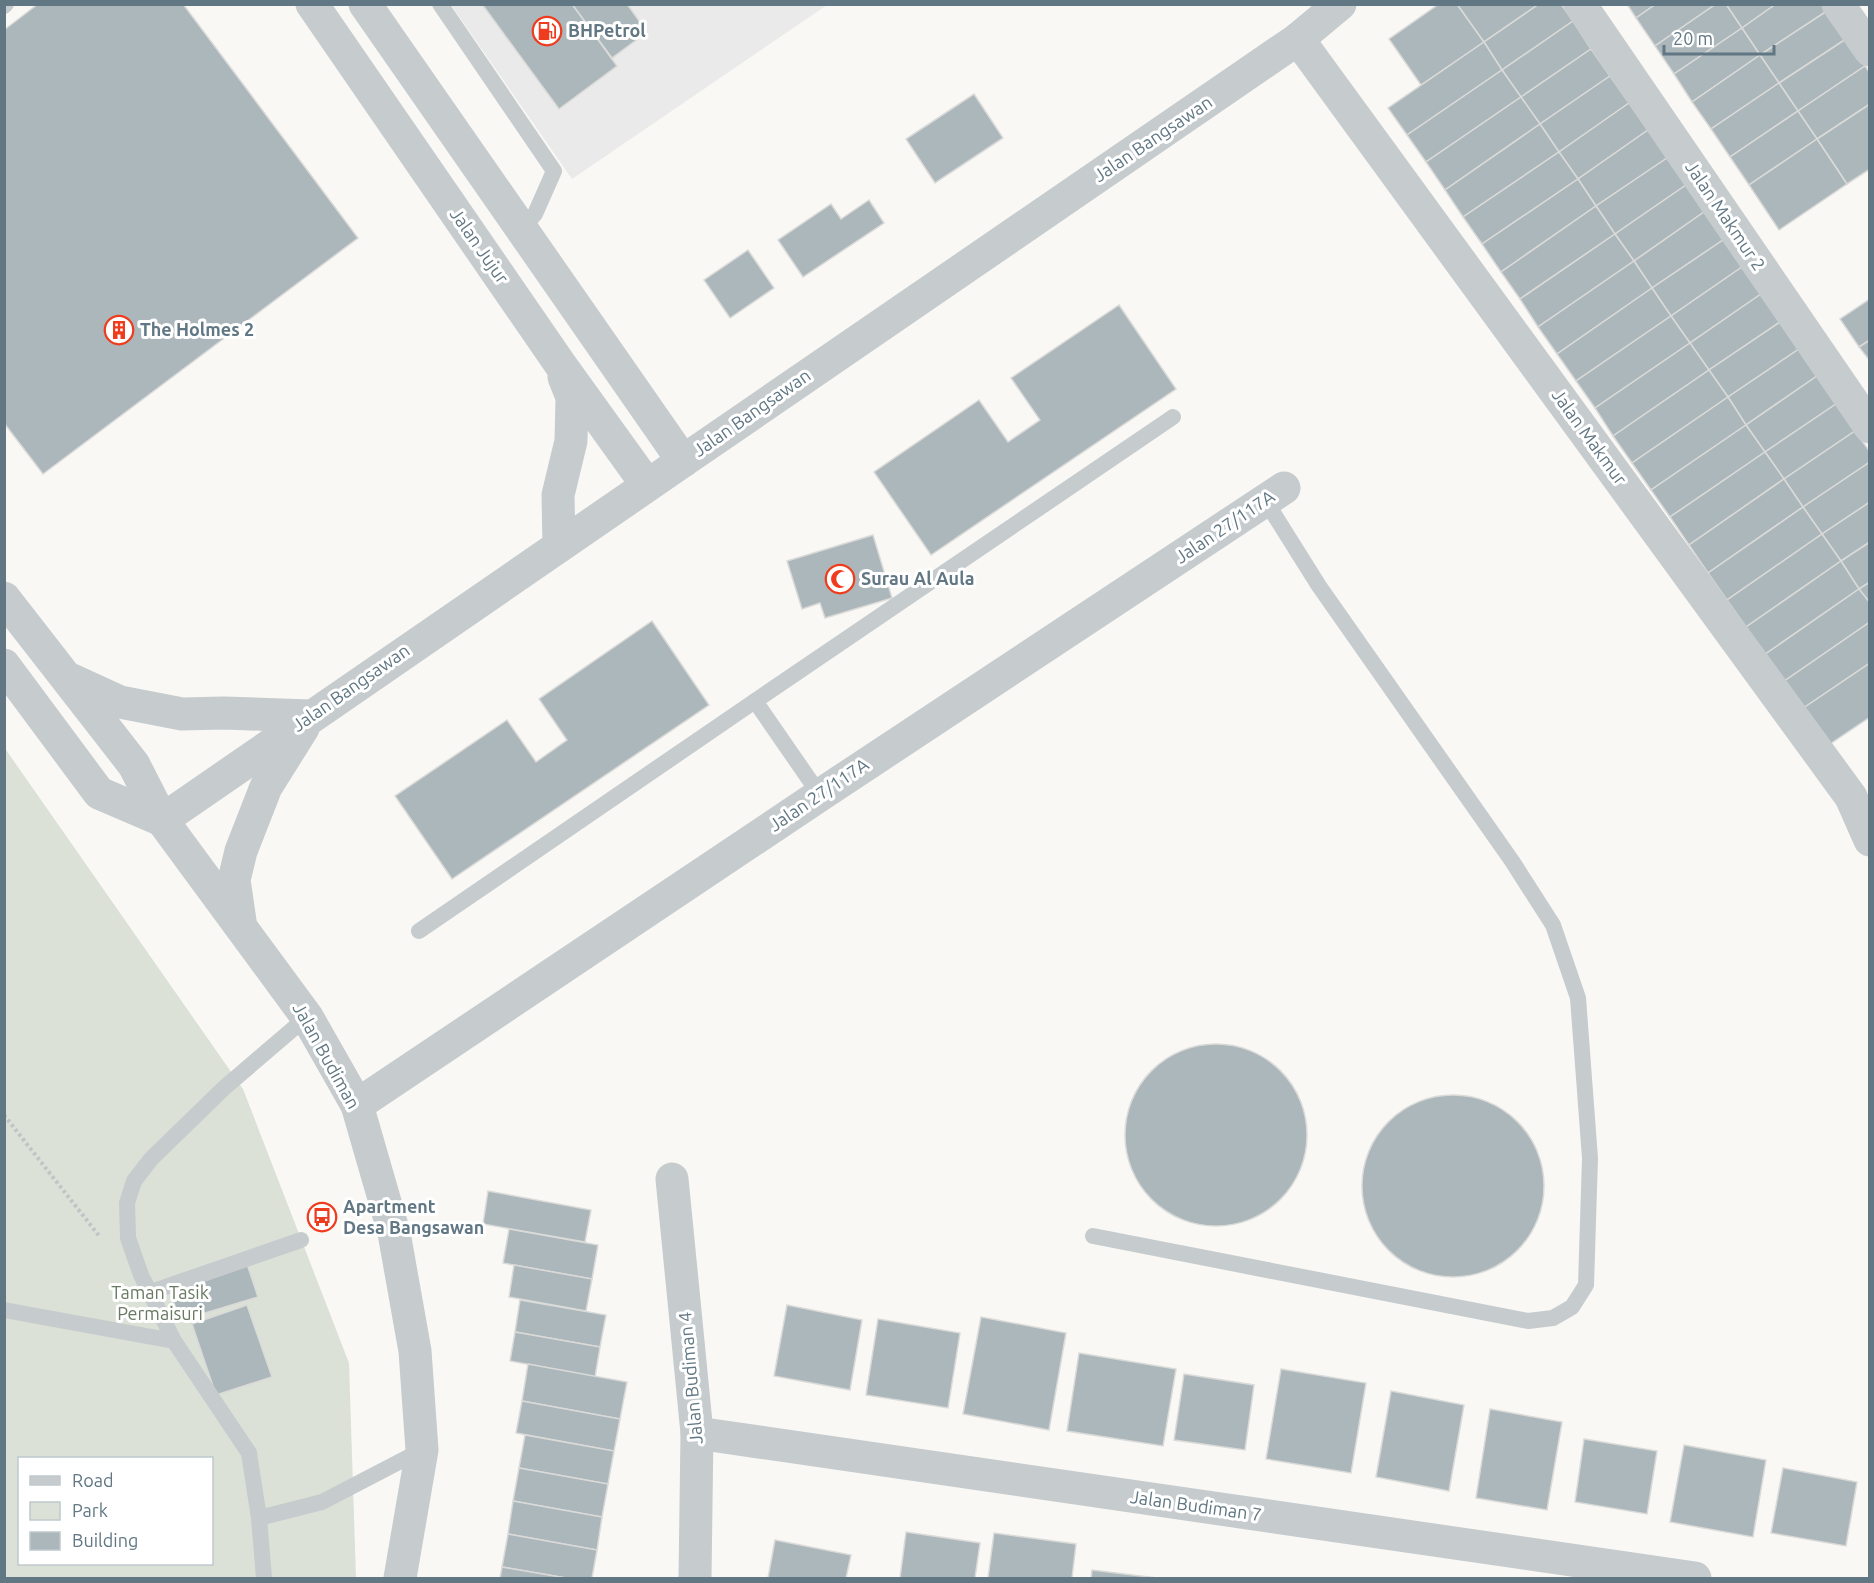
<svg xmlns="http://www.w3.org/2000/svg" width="1874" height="1583" font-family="Ubuntu,sans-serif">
	<rect width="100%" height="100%" fill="#f9f8f5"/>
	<path fill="#e9eae9" d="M451,5h376l-255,174z"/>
	<path fill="#dbe1d6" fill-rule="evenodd" d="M4,747l239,342 106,274 7,215h-351zM20,1458h192v106h-192z"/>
	<g fill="#acb7bb" stroke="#dadad8" stroke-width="1.5">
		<path d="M38,4h145l175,234 -315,236 -39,-51v-393z"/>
		<path d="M482,4h90l45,62 -58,43z"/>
		<path d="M572,4h55l20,28 -35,26z"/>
		<path d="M1439,4h18l27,38 -63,43 -32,-46z"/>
		<path d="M1457,4h82l-55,38z"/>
		<path d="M1539,4h22l12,17 -71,49 -18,-28z"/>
		<path d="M1627,4h29l-20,14z"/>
		<path d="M1656,4h60l-61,42 -19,-28z"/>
		<path d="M1716,4h10l16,24 -68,46 -19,-28z"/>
		<path d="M1726,4h50l-34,24z"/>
		<path d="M1776,4h47l4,7 -67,44 -18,-27z"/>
		<path d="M1827,11l19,28 -67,44 -19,-28z"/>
		<path d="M1573,21l18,28 -70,48 -19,-27z"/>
		<path d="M1742,28l18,27 -68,47 -18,-28z"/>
		<path d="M1846,39l19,27 -67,45 -19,-28z"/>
		<path d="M1484,42l18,28 -95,65 -19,-27z"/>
		<path d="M1591,49l19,27 -70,48 -19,-27z"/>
		<path d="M1760,55l19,28 -68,46 -19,-27z"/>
		<path d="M1865,66l5,7v31l-53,35 -19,-28z"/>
		<path d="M1502,70l19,27 -95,65 -19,-27z"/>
		<path d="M1610,76l19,27 -70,49 -19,-28z"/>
		<path d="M1779,83l19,28 -68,46 -19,-28z"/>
		<path d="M974,94l29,44 -68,45 -29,-44z"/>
		<path d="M1521,97l19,27 -95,66 -19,-28z"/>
		<path d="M1629,103l19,27 -70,49 -19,-27z"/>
		<path d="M1870,104v65l-23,15 -30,-45z"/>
		<path d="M1798,111l19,28 -68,46 -19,-28z"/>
		<path d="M1540,124l19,28 -96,65 -18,-27z"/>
		<path d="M1648,130l19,28 -71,48 -18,-27z"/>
		<path d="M1817,139l30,45 -68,46 -30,-45z"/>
		<path d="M1559,152l19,27 -96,65 -19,-27z"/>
		<path d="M1667,158l19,27 -71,49 -19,-28z"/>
		<path d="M1578,179l18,27 -95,66 -19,-28z"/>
		<path d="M1686,185l18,27 -70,49 -19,-27z"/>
		<path d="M869,200l15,23 -81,54 -25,-37 53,-36 10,15z"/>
		<path d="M1596,206l19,28 -95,65 -19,-27z"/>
		<path d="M1704,212l19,28 -71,48 -18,-27z"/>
		<path d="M1615,234l19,27 -96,66 -18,-28z"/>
		<path d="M1723,240l19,27 -71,49 -19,-28z"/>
		<path d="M748,250l26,38 -44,30 -26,-38z"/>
		<path d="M1634,261l18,27 -95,66 -19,-27z"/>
		<path d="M1742,267l19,27 -71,49 -19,-27z"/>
		<path d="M1652,288l19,28 -95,65 -19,-27z"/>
		<path d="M1761,294l19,28 -71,48 -19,-27z"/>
		<path d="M1870,299v41l-11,7 -19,-28z"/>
		<path d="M1119,305l57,84 -245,166 -57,-83 105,-72 29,42 32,-22 -29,-42z"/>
		<path d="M1671,316l19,27 -95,65 -19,-27z"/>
		<path d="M1780,322l19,27 -71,48 -19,-27z"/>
		<path d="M1870,340v21l-11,-14z"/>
		<path d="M1690,343l19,27 -96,66 -18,-28z"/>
		<path d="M1799,349l18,27 -71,49 -18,-28z"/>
		<path d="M1709,370l19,27 -96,66 -19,-27z"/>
		<path d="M1817,376l19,28 -71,48 -19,-27z"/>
		<path d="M1728,397l18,28 -95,65 -19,-27z"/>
		<path d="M1836,404l19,27 -71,48 -19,-27z"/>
		<path d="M1746,425l19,27 -95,65 -19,-27z"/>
		<path d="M1855,431l15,21v10l-67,45 -19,-28z"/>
		<path d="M1765,452l19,27 -95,66 -19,-28z"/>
		<path d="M1870,462v40l-48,32 -19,-27z"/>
		<path d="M1784,479l19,28 -95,66 -19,-28z"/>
		<path d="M1870,502v40l-29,19 -19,-27z"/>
		<path d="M1803,507l19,27 -95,66 -19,-27z"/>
		<path d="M1822,534l19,27 -95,66 -19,-27z"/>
		<path d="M873,535l19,63 -67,20 -5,-15 -18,6 -15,-48z"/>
		<path d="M1870,542v40l-11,7 -18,-28z"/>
		<path d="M1841,561l18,28 -95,66 -18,-28z"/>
		<path d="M1870,582v21l-11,-14z"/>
		<path d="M1859,589l11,14v19l-87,60 -19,-27z"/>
		<path d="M652,621l57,84 -257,174 -57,-83 112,-76 29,42 31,-22 -28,-41z"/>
		<path d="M1870,622v41l-68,46 -19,-27z"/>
		<path d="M1870,663v54l-43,29 -25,-37z"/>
		<circle cx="1216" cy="1135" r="91"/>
		<circle cx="1453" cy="1186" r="91"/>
		<path d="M488,1191l103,19 -6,32 -102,-18z"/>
		<path d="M509,1229l89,16 -6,34 -89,-16z"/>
		<path d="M247,1264l11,33 -79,24 -9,-33z"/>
		<path d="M514,1265l78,14 -6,32 -77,-14z"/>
		<path d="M520,1300l86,15 -6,32 -85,-15z"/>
		<path d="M247,1305l25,72 -56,18 -24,-71z"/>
		<path d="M787,1305l75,15 -12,70 -76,-14z"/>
		<path d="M981,1317l85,16 -17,97 -86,-16z"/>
		<path d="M878,1319l82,14 -12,75 -82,-13z"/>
		<path d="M515,1332l85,15 -5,30 -85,-16z"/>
		<path d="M1079,1353l97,16 -13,77 -96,-15z"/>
		<path d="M528,1364l99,18 -7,37 -98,-18z"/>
		<path d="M1281,1369l85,14 -15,90 -85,-14z"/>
		<path d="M1184,1374l70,11 -9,65 -71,-10z"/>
		<path d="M1391,1391l73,14 -15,86 -73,-14z"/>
		<path d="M522,1401l98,18 -6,32 -98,-18z"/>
		<path d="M1490,1409l72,13 -15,88 -71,-12z"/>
		<path d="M525,1435l89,16 -6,33 -89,-16z"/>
		<path d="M1584,1439l73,12 -10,63 -72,-12z"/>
		<path d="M1684,1445l82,15 -13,77 -83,-15z"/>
		<path d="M519,1468l89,16 -6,33 -89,-16z"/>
		<path d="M1783,1468l74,14 -11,64 -75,-13z"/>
		<path d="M513,1501l89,16 -5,33 -89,-16z"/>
		<path d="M906,1532l74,11 -5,35h-75z"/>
		<path d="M994,1533l82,11 -4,34h-84z"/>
		<path d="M508,1534l89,16 -5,28h-26l-64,-11z"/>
		<path d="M775,1540l76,15 -5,23h-78z"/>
		<path d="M502,1567l64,11h-66z"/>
		<path d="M1092,1570l65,8h-66z"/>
	</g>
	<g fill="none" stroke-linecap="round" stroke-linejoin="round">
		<path stroke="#c1c4c6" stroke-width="4" stroke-dasharray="3 3" stroke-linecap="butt" d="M4,1115l96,122"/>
		<g stroke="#c6cbce" stroke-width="16">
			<path d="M440,4l114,167 -19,43 -14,16"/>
			<path d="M4,6l2,-2"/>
			<path d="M820,795l-65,-94 418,-284"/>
			<path d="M419,931l336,-230"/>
			<path d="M307,1017l-83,71 -73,71 -17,22 -7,22 1,35 13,37 33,66 75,112 10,65 63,-16 100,-52"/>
			<path d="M1093,1236l435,85 25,-3 19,-11 14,-22 4,-127 -12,-160 -25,-73 -41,-64 -193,-275 -54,-86"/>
			<path d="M151,1292l150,-52"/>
			<path d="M4,1310l170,31"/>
			<path d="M259,1518l5,60"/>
		</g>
		<g stroke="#c6cbce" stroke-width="33">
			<path d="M1580,4l290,423"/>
			<path d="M1838,4l32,46"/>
			<path d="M1298,39l553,758 19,43"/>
			<path d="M683,461l615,-422 42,-35"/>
			<path d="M357,1105l463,-310 464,-307"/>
			<path d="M672,1179l25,254 -2,145"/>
			<path d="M697,1433l998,145"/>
		</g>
		<g stroke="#c6cbce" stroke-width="33">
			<path d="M312,4l248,360 87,121"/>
			<path d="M559,546l-1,-51 13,-54 1,-44 -8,-20"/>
			<path d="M4,598l130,167 28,55 145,197 50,88 37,128 21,118 7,99 -22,128"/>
			<path d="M4,665l95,128 63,27"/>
			<path d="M72,680l48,22 62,12 42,-1 86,3"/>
			<path d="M162,820l521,-359 -318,-457"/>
			<path d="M240,921l-6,-41 7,-29 25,-64 37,-59"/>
		</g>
	</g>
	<defs>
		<g id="fuel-ring" transform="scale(1.5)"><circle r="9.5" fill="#fff" stroke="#f03c1e" stroke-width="1.5"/><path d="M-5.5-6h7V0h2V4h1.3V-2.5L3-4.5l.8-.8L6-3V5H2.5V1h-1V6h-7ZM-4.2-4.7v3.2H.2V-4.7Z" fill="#f03c1e"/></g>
		<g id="building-ring" transform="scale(1.5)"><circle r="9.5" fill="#fff" stroke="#f03c1e" stroke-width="1.5"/><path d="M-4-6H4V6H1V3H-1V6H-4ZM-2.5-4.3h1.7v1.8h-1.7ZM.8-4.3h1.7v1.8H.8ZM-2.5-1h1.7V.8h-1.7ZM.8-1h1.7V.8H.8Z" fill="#f03c1e"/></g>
		<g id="mosque-ring" transform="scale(1.5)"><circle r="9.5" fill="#fff" stroke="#f03c1e" stroke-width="1.5"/><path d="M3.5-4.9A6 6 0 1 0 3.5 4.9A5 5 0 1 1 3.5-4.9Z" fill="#f03c1e"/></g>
		<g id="bus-ring" transform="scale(1.5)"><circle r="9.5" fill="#fff" stroke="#f03c1e" stroke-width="1.5"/><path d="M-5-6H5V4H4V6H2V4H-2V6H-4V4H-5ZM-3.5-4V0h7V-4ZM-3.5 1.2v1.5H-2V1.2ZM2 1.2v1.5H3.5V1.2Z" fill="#f03c1e"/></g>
	</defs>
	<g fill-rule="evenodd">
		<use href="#fuel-ring" x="547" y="31"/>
		<use href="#building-ring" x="119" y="330"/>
		<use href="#mosque-ring" x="840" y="579"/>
		<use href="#bus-ring" x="322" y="1217"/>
	</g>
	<g text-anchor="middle" stroke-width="6" stroke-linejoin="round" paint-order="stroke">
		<g font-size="18" font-weight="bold" fill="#617783" stroke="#fff" text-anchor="start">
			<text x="568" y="37">BHPetrol</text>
			<text x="140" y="336">The Holmes 2</text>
			<text x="861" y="585">Surau Al Aula</text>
			<text x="343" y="1213">Apartment<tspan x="343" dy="21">Desa Bangsawan</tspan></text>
		</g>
		<g font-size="18" fill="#617783" stroke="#fff">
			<text transform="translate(1153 139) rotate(-34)" y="6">Jalan Bangsawan</text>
			<text transform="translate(1725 216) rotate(56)" y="6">Jalan Makmur 2</text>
			<text transform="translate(479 246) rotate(55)" y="6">Jalan Jujur</text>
			<text transform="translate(752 413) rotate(-35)" y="6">Jalan Bangsawan</text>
			<text transform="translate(1589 437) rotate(54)" y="6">Jalan Makmur</text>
			<text transform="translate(1225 527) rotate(-34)" y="6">Jalan 27/117A</text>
			<text transform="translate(351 688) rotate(-35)" y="6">Jalan Bangsawan</text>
			<text transform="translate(819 795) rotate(-34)" y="6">Jalan 27/117A</text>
			<text transform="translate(326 1056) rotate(61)" y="6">Jalan Budiman</text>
			<text transform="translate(691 1378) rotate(-95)" y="6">Jalan Budiman 4</text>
			<text transform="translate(1196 1506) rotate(8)" y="6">Jalan Budiman 7</text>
		</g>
		<g font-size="18" fill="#687a61" stroke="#fff">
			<text x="160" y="1299">Taman Tasik<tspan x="160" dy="21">Permaisuri</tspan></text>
		</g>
	</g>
	<rect width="1874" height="1583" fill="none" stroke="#617783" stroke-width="12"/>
	<rect x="18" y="1457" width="195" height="108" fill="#ffffff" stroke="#c0c9cd" stroke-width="1.5"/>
	<rect x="30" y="1476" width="30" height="9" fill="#c6cbce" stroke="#c0c9cd" stroke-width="1.5"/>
	<text x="72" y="1487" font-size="18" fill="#617783">Road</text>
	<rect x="30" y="1502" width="30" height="18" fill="#dbe1d6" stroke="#c0c9cd" stroke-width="1.5"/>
	<text x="72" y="1517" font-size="18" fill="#617783">Park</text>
	<rect x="30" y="1532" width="30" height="18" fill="#acb7bb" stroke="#c0c9cd" stroke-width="1.5"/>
	<text x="72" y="1547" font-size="18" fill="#617783">Building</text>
	<path d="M1664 45v9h110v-9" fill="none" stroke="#617783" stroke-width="3"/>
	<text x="1673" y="45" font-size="18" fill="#617783" stroke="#ffffff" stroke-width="4.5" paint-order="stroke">20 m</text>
</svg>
